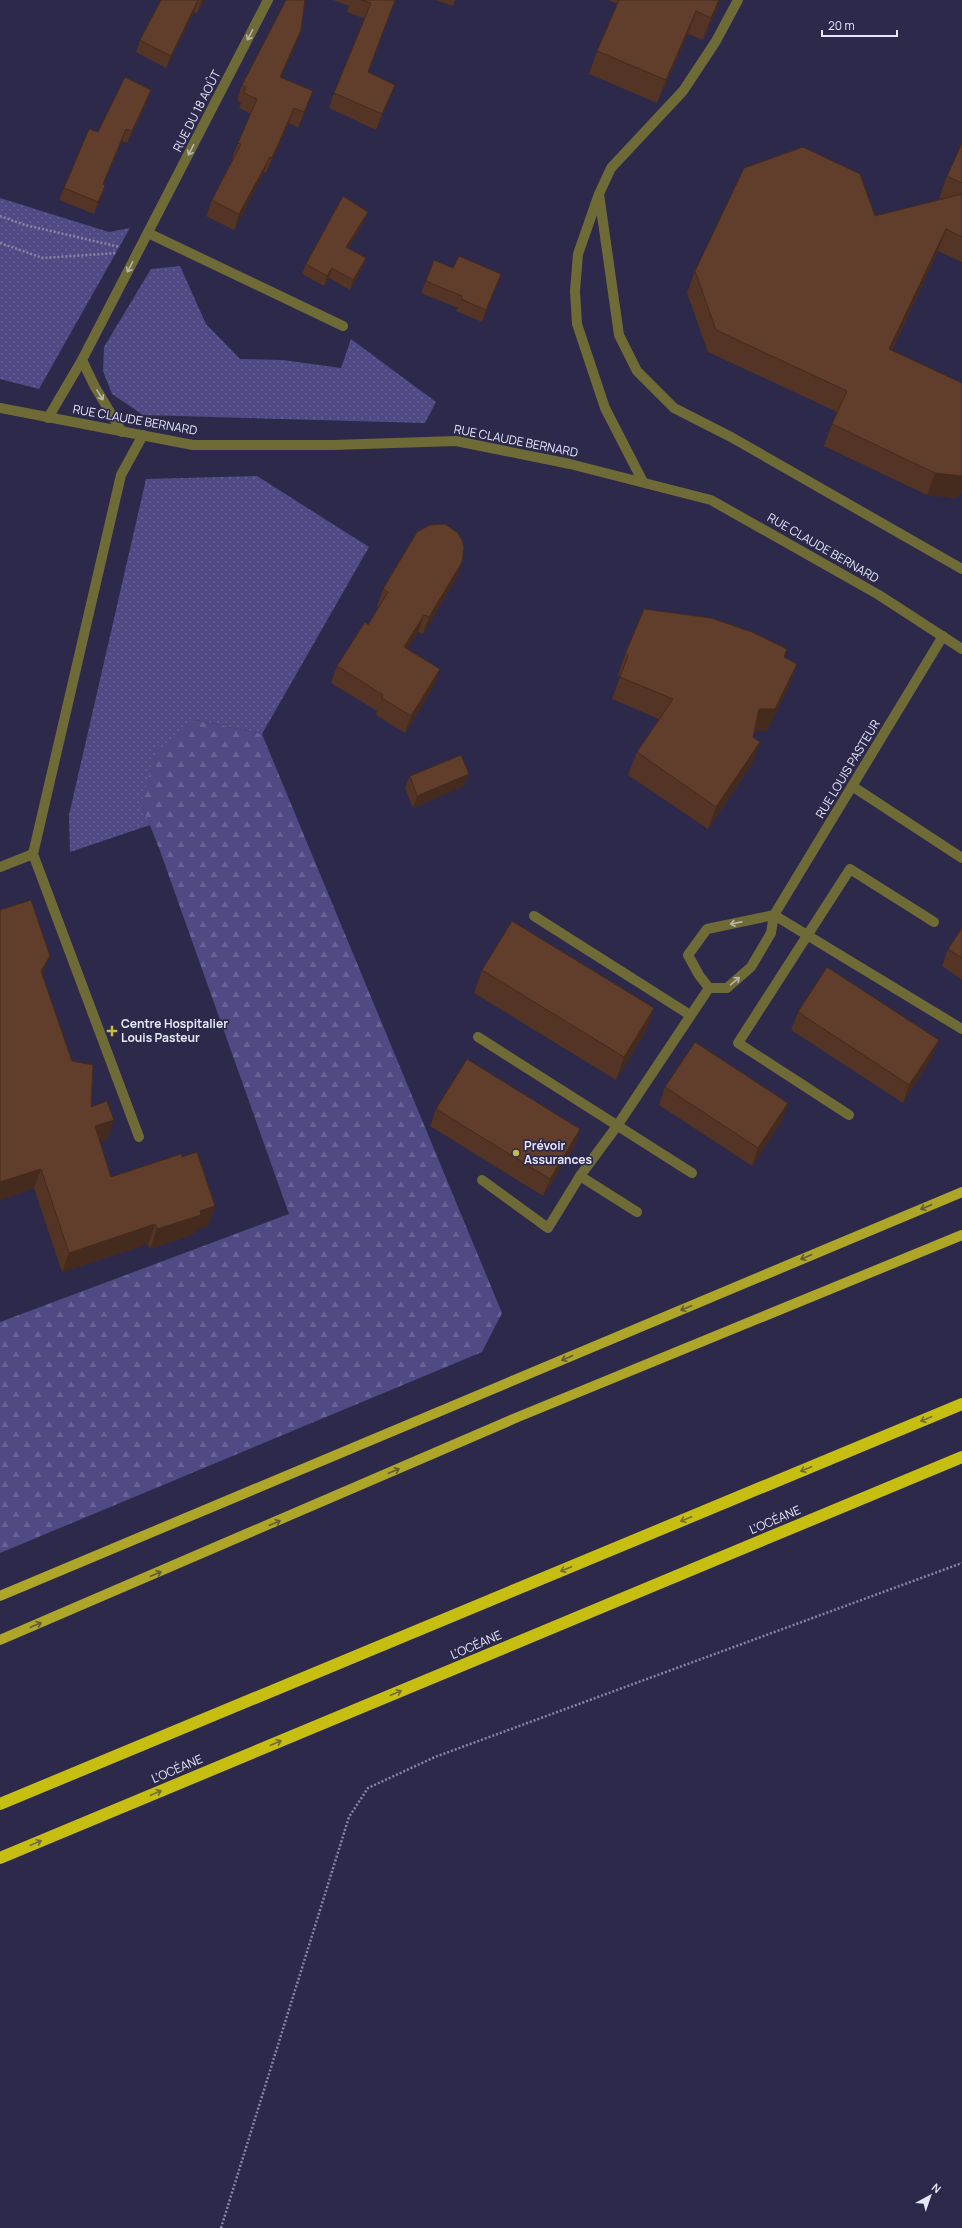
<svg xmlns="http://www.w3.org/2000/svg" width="962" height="2228" font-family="Manrope,sans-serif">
	<defs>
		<pattern id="green-dots" width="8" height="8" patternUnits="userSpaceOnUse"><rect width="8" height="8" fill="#4f4984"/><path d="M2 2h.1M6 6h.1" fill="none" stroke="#686396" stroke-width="1.8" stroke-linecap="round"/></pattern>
		<pattern id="forest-firs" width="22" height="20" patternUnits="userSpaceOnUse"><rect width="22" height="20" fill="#4f4984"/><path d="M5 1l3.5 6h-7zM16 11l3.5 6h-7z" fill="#686396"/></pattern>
	</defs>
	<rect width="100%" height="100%" fill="#2c294a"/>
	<g fill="url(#green-dots)">
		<path d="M0,198l109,34 21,-4 -91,161 -39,-10z"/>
		<path d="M180,266l26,58 34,35 43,1 58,8 10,-29 85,63 -11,21 -282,-8 -31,-21 -9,-23 1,-24 47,-78z"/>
		<path d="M257,476l112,71 -107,187 -66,-14 -55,83 9,22 -80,27 -1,-37 77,-336z"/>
	</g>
	<path fill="url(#forest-firs)" d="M196,720l66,14 240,579 -20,39 -482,201v-231l289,-108 -130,-366 -18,-45 16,-53z"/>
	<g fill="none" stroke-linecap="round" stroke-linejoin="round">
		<g stroke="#8887a2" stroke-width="2.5" stroke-dasharray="2 2" stroke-linecap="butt">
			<path d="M0,216l25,9 95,22"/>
			<path d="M0,243l43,15 74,-5"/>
			<path d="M221,2228l128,-411 19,-29 67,-31 527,-194"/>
		</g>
		<g stroke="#6e6b36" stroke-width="10">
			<path d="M599,194l20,141 18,36 37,37 57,29 231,132"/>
			<path d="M148,233l195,93"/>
			<path d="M82,360l13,27 27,45"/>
			<path d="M0,408l193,37h140l123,-4 114,23 141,36 168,95 83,54"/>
			<path d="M48,418l34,-58 186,-360"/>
			<path d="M643,482l-38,-74 -28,-84 -2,-33 3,-37 21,-60 12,-26 72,-77 33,-50 22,-41"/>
			<path d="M852,786l110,72"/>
			<path d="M0,867l33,-13"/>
			<path d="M774,915l-67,14 -19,26 11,20 10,13h18l24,-21 20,-34 3,-18 169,-279"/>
			<path d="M774,915l188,114"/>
			<path d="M534,916l156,99"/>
			<path d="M478,1037l214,136"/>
			<path d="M849,1115l-111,-72 112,-174 84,53"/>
			<path d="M139,1137l-106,-283 88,-379 22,-40"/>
			<path d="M482,1180l66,48 32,-52"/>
			<path d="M637,1212l-57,-36 37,-50 92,-138"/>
		</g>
		<g stroke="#aea628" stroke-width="10">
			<path d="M0,1596l962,-404"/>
			<path d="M0,1640l518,-223 444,-182"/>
		</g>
		<g stroke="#c7be12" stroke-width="12">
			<path d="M0,1804l962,-400"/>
			<path d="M0,1858l962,-401"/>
		</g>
	</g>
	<g fill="#533425">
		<path d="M161,0h43l-7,14 -3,-2 -28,56 -30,-16 4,-12z"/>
		<path d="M333,0h62l-27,72 21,28 -13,30 -47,-22 5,-15 31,-74 -18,-7 2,-6z"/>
		<path d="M435,0h20l-2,6z"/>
		<path d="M608,0h113l-18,40 -15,-6 -31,69 -68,-29 8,-23 21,-47z"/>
		<path d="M301,30l-6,16 -14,31 26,30 -9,21 -9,-5 -23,50 -2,-1 -30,58 -28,-14 6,-16 21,-41 -1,-1 6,-15 13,-29 -12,-6 2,-5 -4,-3 5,-15z"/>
		<path d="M147,102l-20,41 -5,-2 -19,43 2,2 -11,28 -35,-14 5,-12 34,-56z"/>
		<path d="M962,143v119l-24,-11 -46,99 63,148 -28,-3 -103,-49 8,-22 5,-12 -129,-60 -21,-59 8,-22 180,-55 67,-17 -3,-1 8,-22z"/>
		<path d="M364,222l-16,26 18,10 -4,10 -12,22 -21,-12 -5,8 -22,-12 4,-10z"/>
		<path d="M453,268l48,6 -19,48 -26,-11 2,-3 -37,-15 5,-12z"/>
		<path d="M462,562l-6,17 -33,55 -5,-2 -11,17 27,37 -29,47 -29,-18 1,-4 -46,-28 6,-17 31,-41 11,-18 -2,-1 6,-17z"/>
		<path d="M626,652l158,5 5,29 -22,45h-13l-1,6 7,5 -8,22 -44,65 -80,-54 9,-23 22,-33 -47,-20 8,-22 -2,-3z"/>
		<path d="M410,776l54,10 -51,22 -8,-20z"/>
		<path d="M0,910l42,65 30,86 19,46 16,33 -7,2 11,35 71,-20 33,49 -7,20 -13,4 -1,4 -44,15 -2,-5 -86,28 -28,-84 -34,12z"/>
		<path d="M962,928v52l-20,-14 6,-17z"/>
		<path d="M482,970l172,38 -8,23 -30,49 -142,-87z"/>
		<path d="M798,1012l141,28 -7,17 -29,46 -112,-73z"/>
		<path d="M665,1087l123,16 -6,18 -30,45 -93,-61z"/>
		<path d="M436,1109l144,20 -6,18 -31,49 -113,-70z"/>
	</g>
	<g fill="#442b1e">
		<path d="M198,0l-4,12 -28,56 5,-12z"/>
		<path d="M202,0h2l-7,14z"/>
		<path d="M719,0h2l-18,40 8,-22z"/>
		<path d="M696,11l-8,23 -31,69 9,-23z"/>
		<path d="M301,30l-6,16 -20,46 5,-15z"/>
		<path d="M395,85l-6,15 -13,30 6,-16z"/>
		<path d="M151,90l-4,12 -20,41 5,-12z"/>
		<path d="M313,91l-6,16 -9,21 6,-16z"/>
		<path d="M294,108l-5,15 -23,50 6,-15z"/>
		<path d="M126,129l-4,12 -24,55 5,-12z"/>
		<path d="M270,157l-6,15 -30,58 5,-16z"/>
		<path d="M105,186l-4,12 -7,16 4,-12z"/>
		<path d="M368,212l-4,10 -22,35 4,-10z"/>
		<path d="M946,229l-8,22 -56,119 7,-21z"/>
		<path d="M366,258l-4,10 -12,22 3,-10z"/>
		<path d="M332,268l-3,10 -5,8 3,-10z"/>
		<path d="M501,274l-4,12 -15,36 4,-12z"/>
		<path d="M935,473l27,3v18l-7,4 -28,-3z"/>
		<path d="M462,562l-6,17 -33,55 6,-17z"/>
		<path d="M424,615l-6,17 -20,32 6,-17z"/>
		<path d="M797,664l-8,22 -22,45h-16l8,-22z"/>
		<path d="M440,669l-6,17 -29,47 6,-17z"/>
		<path d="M760,742l-8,22 -44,65 8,-22z"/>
		<path d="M469,774l-5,12 -51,22 4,-12z"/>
		<path d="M50,956l-8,19 -1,-4z"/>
		<path d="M654,1008l-8,23 -30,49 8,-23z"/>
		<path d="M939,1040l-7,17 -29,46 6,-18z"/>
		<path d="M788,1103l-6,18 -30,45 6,-18z"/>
		<path d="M114,1120l-7,20 -20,6 8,-20z"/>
		<path d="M580,1129l-6,18 -31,49 7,-17z"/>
		<path d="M41,1169l-7,19 -34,12v-18z"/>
		<path d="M215,1206l-7,20 -13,4 -1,4 -44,15 7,-20 43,-18z"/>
		<path d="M155,1224l-7,20 -86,28 7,-19z"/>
	</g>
	<g fill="#613d2b" stroke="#442b1e">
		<path d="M161,0h37l-27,56 -31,-16z"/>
		<path d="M286,0h19l-4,30 -21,47 33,14 -9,21 -10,-4 -22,50 -2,-1 -31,57 -27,-14 29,-56 -3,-1 19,-44 -13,-6 2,-6 -4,-2z"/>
		<path d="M361,0h34l-27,72 27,13 -13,29 -48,-21 37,-90z"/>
		<path d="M619,0h100l-8,18 -15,-7 -30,69 -69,-29z"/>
		<path d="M125,77l26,13 -19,41 -6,-2 -23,55 2,2 -7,16 -34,-14 25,-59 9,3z"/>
		<path d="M962,143v40l-15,-7z"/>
		<path d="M803,147l57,27 15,42 87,-22v43l-16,-8 -57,120 73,34v93l-27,-3 -103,-49 15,-33 -131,-61 -21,-59 49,-103z"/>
		<path d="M343,196l25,16 -22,35 20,11 -13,22 -21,-12 -5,8 -21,-12z"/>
		<path d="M459,256l42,18 -15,36 -25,-11 1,-3 -36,-15 8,-21 19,8z"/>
		<path d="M445,524l13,9 4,7 2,7 -2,15 -33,55 -5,-2 -20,32 36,22 -29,47 -29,-18 1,-3 -46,-29 28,-44 3,3 20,-33 -5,-3 34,-57 13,-7z"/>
		<path d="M644,609l67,9 41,14 35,17 -3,8 13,7 -22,45h-16l-6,28 7,5 -44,65 -79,-55 36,-53 -53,-22 8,-21 -2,-4z"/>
		<path d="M461,755l8,19 -52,22 -7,-20z"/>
		<path d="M31,900l19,56 -9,15 31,90 21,4 -2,42 16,-6 7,19 -19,6 16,51 70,-23 1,3 15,-5 18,54 -15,5 1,4 -44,14 -2,-5 -86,29 -28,-84 -41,13v-272z"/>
		<path d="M512,921l142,87 -30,49 -142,-87z"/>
		<path d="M962,928v30l-14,-9z"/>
		<path d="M827,967l112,73 -30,45 -111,-73z"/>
		<path d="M695,1042l93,61 -30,45 -93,-61z"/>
		<path d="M467,1059l113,70 -30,50 -114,-70z"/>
	</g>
	<defs><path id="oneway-shaft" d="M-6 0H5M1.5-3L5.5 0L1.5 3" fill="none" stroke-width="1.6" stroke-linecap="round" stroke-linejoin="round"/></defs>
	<g stroke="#b7b5ad">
		<use href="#oneway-shaft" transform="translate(250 35) rotate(117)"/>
		<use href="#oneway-shaft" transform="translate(191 150) rotate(117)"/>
		<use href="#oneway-shaft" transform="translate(130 267) rotate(117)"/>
		<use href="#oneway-shaft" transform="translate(100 395) rotate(58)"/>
		<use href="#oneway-shaft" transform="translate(736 923) rotate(169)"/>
		<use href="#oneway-shaft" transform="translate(735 981) rotate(-40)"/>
	</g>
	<g stroke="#605b3c">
		<use href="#oneway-shaft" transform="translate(926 1207) rotate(157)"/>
		<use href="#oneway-shaft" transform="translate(806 1257) rotate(157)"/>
		<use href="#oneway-shaft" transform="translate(686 1308) rotate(157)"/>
		<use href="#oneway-shaft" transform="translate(567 1358) rotate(157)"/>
		<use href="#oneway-shaft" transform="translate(394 1471) rotate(-23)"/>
		<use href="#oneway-shaft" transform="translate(275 1523) rotate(-23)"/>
		<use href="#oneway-shaft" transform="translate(156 1574) rotate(-23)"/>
		<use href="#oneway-shaft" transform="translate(36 1625) rotate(-23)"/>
	</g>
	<g stroke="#726c31">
		<use href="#oneway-shaft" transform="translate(926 1419) rotate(157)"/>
		<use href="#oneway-shaft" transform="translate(806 1469) rotate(157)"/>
		<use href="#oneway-shaft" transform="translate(686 1519) rotate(157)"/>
		<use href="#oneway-shaft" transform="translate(566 1569) rotate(157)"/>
		<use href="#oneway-shaft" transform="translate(396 1693) rotate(-23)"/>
		<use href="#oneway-shaft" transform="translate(276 1743) rotate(-23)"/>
		<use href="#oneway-shaft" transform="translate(156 1793) rotate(-23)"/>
		<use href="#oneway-shaft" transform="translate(36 1843) rotate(-23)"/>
	</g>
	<g fill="#c4bd3e" stroke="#2c294a" stroke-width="1.5">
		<path d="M110 1025h4v4h4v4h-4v4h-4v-4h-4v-4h4z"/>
		<circle cx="516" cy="1153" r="4"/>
	</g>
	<g text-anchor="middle" stroke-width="3.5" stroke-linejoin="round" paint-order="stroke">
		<g font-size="12" fill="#e7e7fc" stroke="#2c294a">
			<text transform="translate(197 111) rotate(-63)" y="4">RUE DU 18 AOÛT</text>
			<text transform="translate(135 420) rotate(10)" y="4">RUE CLAUDE BERNARD</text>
			<text transform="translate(516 441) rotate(11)" y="4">RUE CLAUDE BERNARD</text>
			<text transform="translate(823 548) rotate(30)" y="4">RUE CLAUDE BERNARD</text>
			<text transform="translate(848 769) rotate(-59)" y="4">RUE LOUIS PASTEUR</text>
			<text transform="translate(775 1520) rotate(-23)" y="4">L’OCÉANE</text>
			<text transform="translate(476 1645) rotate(-23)" y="4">L’OCÉANE</text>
			<text transform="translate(177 1769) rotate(-23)" y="4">L’OCÉANE</text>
		</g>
		<g font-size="12" font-weight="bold" fill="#e7e7fc" stroke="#2c294a" text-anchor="start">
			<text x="121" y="1028">Centre Hospitalier<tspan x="121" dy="14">Louis Pasteur</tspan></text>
			<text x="524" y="1150">Prévoir<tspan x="524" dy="14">Assurances</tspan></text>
		</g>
	</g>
	<g transform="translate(930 2196) rotate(40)" stroke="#2c294a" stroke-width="3" paint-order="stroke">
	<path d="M0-3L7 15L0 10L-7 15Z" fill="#e7e7fc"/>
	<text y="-6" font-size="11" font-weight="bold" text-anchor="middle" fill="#e7e7fc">N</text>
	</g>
	<path d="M822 30v6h75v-6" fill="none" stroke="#e7e7fc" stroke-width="2"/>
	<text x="828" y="30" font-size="12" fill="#e7e7fc" stroke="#2c294a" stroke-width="3" paint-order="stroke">20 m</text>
</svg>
